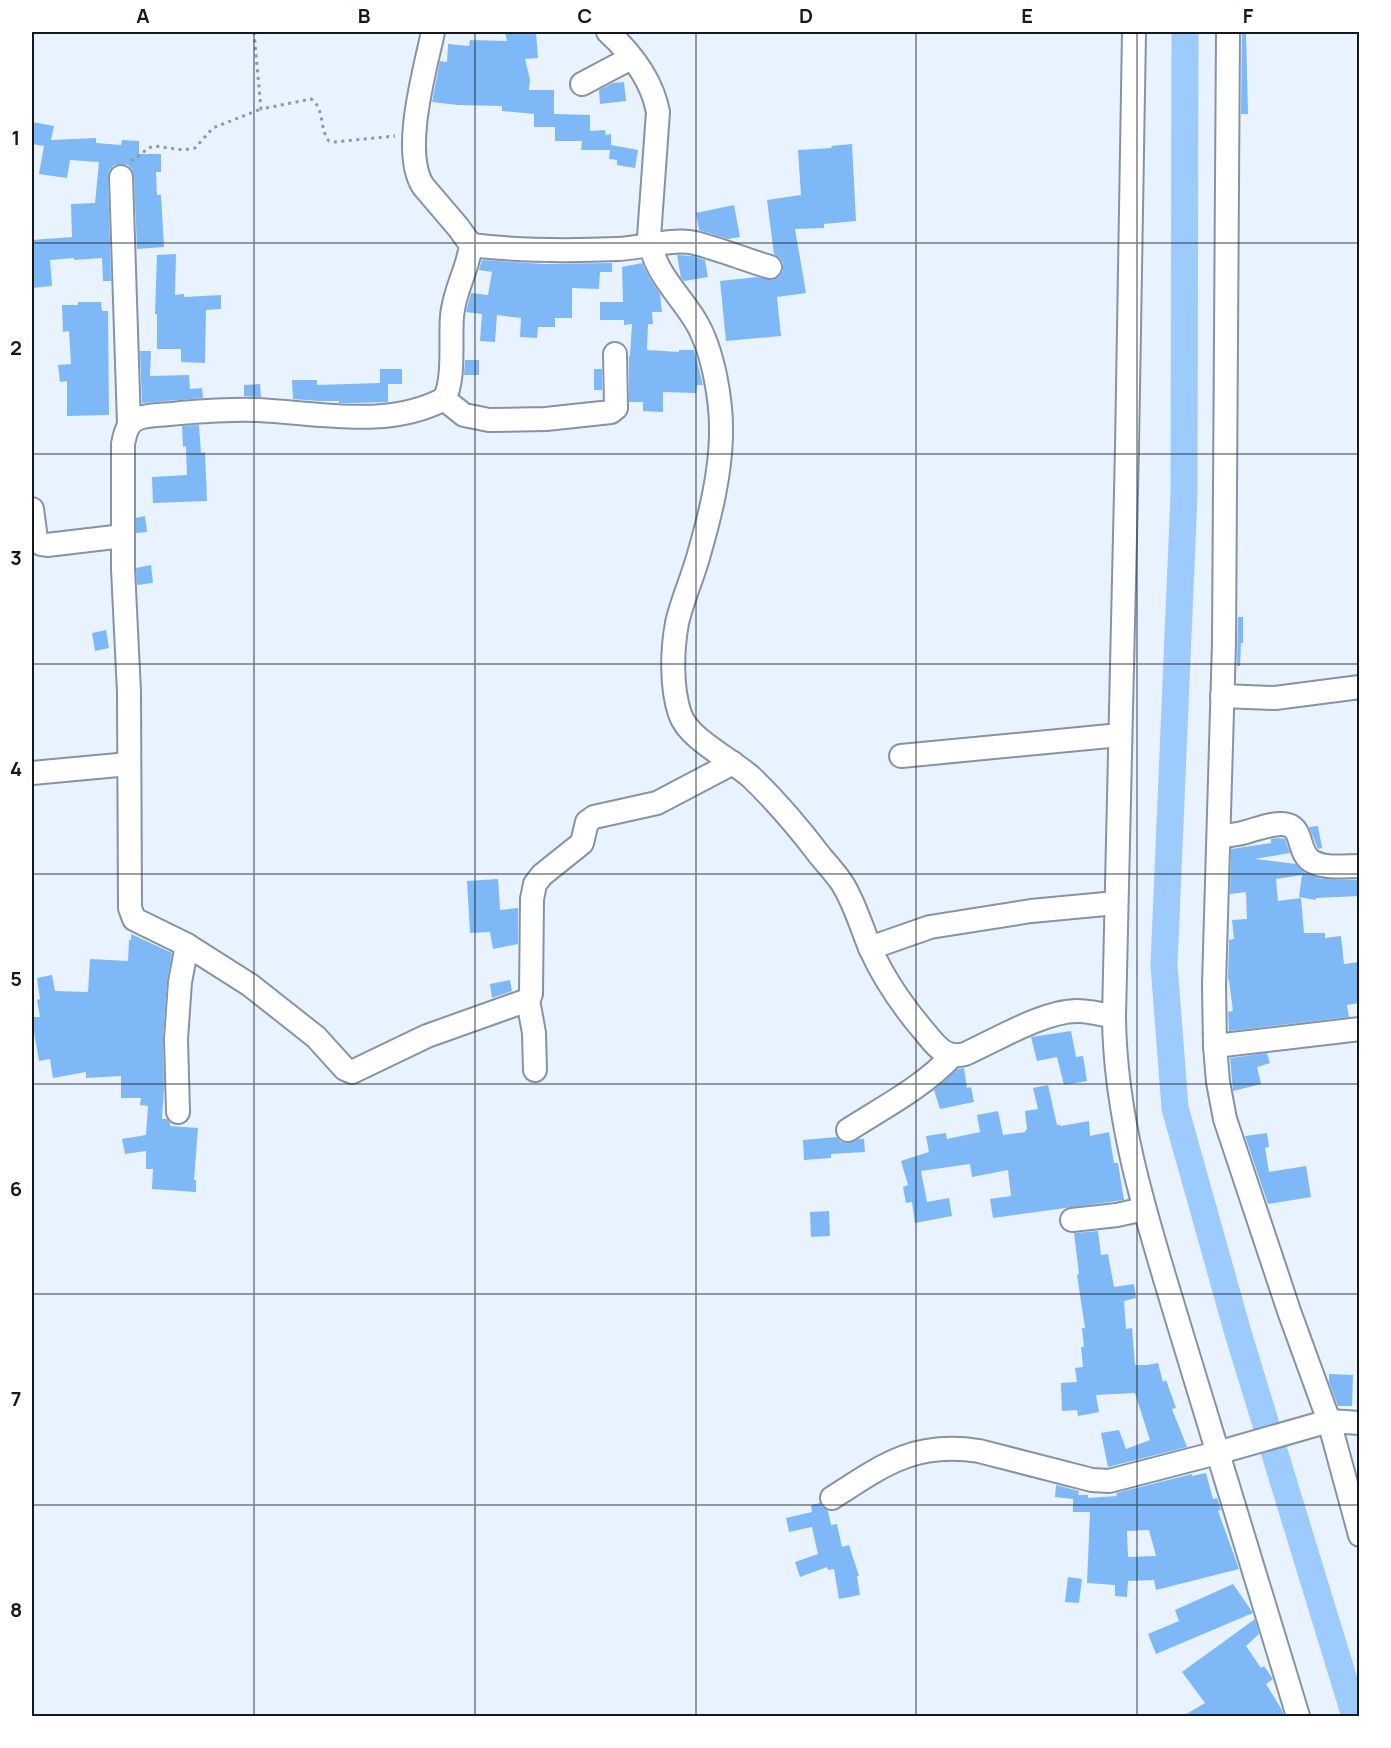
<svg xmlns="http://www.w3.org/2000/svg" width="1391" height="1748" font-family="Manrope,sans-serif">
	<rect width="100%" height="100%" fill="#e9f3ff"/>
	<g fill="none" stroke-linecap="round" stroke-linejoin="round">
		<path stroke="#9dcbfe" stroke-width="27" d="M1185,32l-1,463 -20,470 11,143 63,225 117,383"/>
	</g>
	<g fill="#7eb8f6" fill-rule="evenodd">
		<path d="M505,32h31l2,26 -13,1 5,20 -1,11h25v24l36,1v16l15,-1 1,5 5,-1v11l27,5 -3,18 -18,-3v-5l-8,-1 1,-9h-29l1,-9h-27v-14h-21v-13l-32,-3v-5l-44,-1 -26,-3 8,-41 7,1 1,-18 21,2 1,-6 37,1z"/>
		<path d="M1242,32h4l2,82h-7z"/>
		<path d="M624,82l2,19 -26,3 -1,-14 14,-7z"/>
		<path d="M32,122l22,4 -3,14 45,-2v5l25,2 1,-5 17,1v13h22v18h-5l1,23h4l3,52 -27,2 -3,-73 -2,-7 -4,-4 -7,-1 -7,1 -5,5 -1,7 3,104h-8l-1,-23 -28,2v-2l-24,2 2,26 -20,2v-48l40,-3 -1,-33 24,-1 4,-41 -29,-2 -3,18 -28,-4 5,-28 -12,-2z"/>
		<path d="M852,144l4,77 -32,3v4l-29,1 11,64 -29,4 4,39 -55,5 -6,-60 37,-4 15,3 7,-3 4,-6v-8l-3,-5 -6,-4 -7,-54 34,-5 -3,-45 34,-2 -1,-2z"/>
		<path d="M734,205l6,32 -12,2 -29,-9 -3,-17z"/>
		<path d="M176,254l-1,41 9,-1v3l37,-2v14l-15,1 -1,53 -24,-1v-13h-24v-35h-2l2,-59z"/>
		<path d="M677,255l15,1 13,4 3,17 -24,4 -3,-3z"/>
		<path d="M482,260l62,4 68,-1v9h-12l-1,17 -27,-1v30h-17v9h-17l-1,11 -17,-1 1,-19 -24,-3 -2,27 -15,-1 2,-27 -16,-2 5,-19 17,2 4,-23 -13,-2z"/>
		<path d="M642,263l8,16 10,15 2,18h-10l1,12h-5l-1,26 32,2v-2h15l9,35h-6l-1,8 -33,-1v20l-20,-1v-9h-14v-46h1l2,-32 -8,1v-5h-24v-18h23l-1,-35z"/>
		<path d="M78,302h23l1,9h6l1,104 -42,1v-35l-7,1 -2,-17 13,-1 -2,-33 -6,1 -1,-27h16z"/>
		<path d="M140,351h11l-1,25 39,-1 1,14 12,-1 1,10 -61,5z"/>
		<path d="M465,360h14v15h-15z"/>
		<path d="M380,369h22v15h-14v18l-35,1h-14v-2h-20l-26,-2 -1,-19h25v5l63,-2z"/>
		<rect x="594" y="369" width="8" height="21"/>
		<path d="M260,384l1,13 -17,-1v-11z"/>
		<path d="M199,425l2,28 4,-1 2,49 -54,2 -1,-26 35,-2 -1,-29 -3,1 -1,-21z"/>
		<path d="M145,516l2,16 -11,1v-15z"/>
		<path d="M151,565l2,18 -16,2 -1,-17z"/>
		<path d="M1238,617h5v26h-2l-1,23h-3z"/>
		<path d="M106,630l3,18 -14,3 -3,-18z"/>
		<path d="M1318,826l4,22 -4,1 -9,-22z"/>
		<path d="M1278,838l7,1 5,14 -35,6 41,5 9,9 16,6 38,1v16l-43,2v2l-17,-3 3,-22 -26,4 2,22 23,-3 3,35h21v5l16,-2 3,28 15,-2v41l-12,2 2,12 -120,14 -1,-19 5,-1 -4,-31h-1l1,-40 5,-1 -2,-19 15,-1 -1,-27 -16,2 1,-45 40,-6v-4z"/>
		<path d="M498,879l2,31 18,-2v36l-25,5 -3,-17 -20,1 -3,-52z"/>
		<path d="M131,934l41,19 -5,28 -4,57 1,51 -2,30h5l3,4v3l28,2 -4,52h2v12l-44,-3 1,-20h-7v-18l-21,3 -3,-15 24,-4 2,-29 -8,-1 1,-7h-20v-22l-35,2v-6l-33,6 -3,-19 -11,2 -5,-29h-2v-15h8l-3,-17 3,-1 -3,-21 15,-3 3,16 33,1 2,-33 38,2 1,-21h2z"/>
		<path d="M510,980l2,11 -20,7 -2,-14z"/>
		<path d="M1071,1031l5,26 7,-1 4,25 -23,4 -7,-28 -20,4 -6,-24z"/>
		<path d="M1267,1053l3,10 -13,4 4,17 -28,7 -3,-33z"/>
		<path d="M964,1068l3,20 4,-1 3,15 -34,7 -6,-19 24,-21z"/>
		<path d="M1048,1085l9,40h3l1,1 28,-5 1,15 19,-4 5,31h4l6,37 -131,18 -3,-19 21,-3 -3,-26 -36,7 -2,-13 -49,7 6,31 22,-4 3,18 -37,7 -3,-21 -6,1 -3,-16 5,-2 -7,-24 28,-9 -3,-16 20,-3 1,6 33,-7 -3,-17 21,-4 5,24 23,-3 -1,-2h2l-2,-19 13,-2 -5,-21z"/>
		<path d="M1267,1133l2,14 -4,1 4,24 37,-6 5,31 -43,7 -23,-68z"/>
		<path d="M837,1137l4,5 7,1 11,-4h5l1,13 -34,2v4l-27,2 -1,-20z"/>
		<path d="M829,1211l1,25 -19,1 -1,-25z"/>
		<path d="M1098,1231l3,24 7,-1 6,33 20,-3 2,14 -12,3 2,28 6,-1 3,37h12l11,-2 5,19 3,-2 10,28 -4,1 15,38 -79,20 -7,-34 18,-3 7,19 24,-9 -15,-47 -39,2 3,17 -21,4 -1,-6 -15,1 -1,-28 16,-1 -2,-14 8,-1 -2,-20h3l-2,-19h3l-8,-53 2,-1 -5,-41z"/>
		<path d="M1329,1374l24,1 -1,31h-14l-9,-24z"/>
		<path d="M1206,1473l7,26 4,-1 4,12 -3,1 21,58 -83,21 -2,-10 -26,1 -1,16 -12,-1v-11l-28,-2 3,-71h-17v-13l-18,-2 1,-12 23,6 -1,4h10v3l29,-2 -1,-3 76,-19v2zM1149,1530l7,26 -28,1 -1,-26z"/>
		<path d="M820,1503l1,3 7,5 3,14 6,-1 5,23 7,-2 10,31h-2l3,19 -21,4 -5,-30 -6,1 -1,-3 -27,10 -5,-15 23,-8 -6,-27 -23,5 -3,-14 26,-6 -1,-7z"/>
		<path d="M1068,1577l14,2 -3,24 -14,-1z"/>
		<path d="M1233,1584l20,29 -97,41 -8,-20 31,-13 -4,-11z"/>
		<path d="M1255,1619l4,15 -13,12 15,22 3,-2 9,13 -7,5 16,26 2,6h-101l22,-13 -23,-31z"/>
	</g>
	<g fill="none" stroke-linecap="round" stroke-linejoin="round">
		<g stroke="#8494a5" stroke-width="26">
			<g id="minor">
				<path d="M608,32c23,21 44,48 50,80l-9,125c5,36 28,54 46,83 18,29 27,81 26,116 -1,40 -11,80 -22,118 -6,23 -17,46 -22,69 -5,27 -6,65 3,91 8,25 51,45 71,63 26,25 48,51 70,80 7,8 15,17 21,26 12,18 20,46 29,67 13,29 31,55 52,80 12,14 21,30 42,24 31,-14 79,-43 112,-43 13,0 25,3 37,6"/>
				<path d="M1134,32l-7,416 -13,569c1,106 34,205 64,305 39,132 81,263 120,394"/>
				<path d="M1228,32l-4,610 -10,343 1,61 3,36 7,37 64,192 40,110 31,114"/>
				<path d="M582,84l49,-26"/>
				<path d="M121,177l8,247"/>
				<path d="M471,245c48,6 98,6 147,4 23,-1 55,-11 77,-6 24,6 51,17 75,24"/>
				<path d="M444,399l20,16 25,5 57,-1 65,-7 5,-4 -1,-54"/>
				<path d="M32,509l4,30 5,5 6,1 76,-9"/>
				<path d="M1222,696l53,2 85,-11"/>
				<path d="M901,756l219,-21"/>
				<path d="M32,773l97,-9"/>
				<path d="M1219,837c8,-2 16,-2 23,-4 14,-3 32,-12 46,-8 16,5 9,29 25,37 14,7 32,4 47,4"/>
				<path d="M187,945l63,40 66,52 29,32 7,3 75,-36 101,-36 3,-6 1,-95 3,-15 7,-9 40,-32 5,-21 7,-5 63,-14 76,-40"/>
				<path d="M870,948l60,-21 101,-16 85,-8"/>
				<path d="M528,1000l6,33 1,37"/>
				<path d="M1215,1046l145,-17"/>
				<path d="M178,1112l-2,-73 4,-57 7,-37 -53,-26 -4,-11 -1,-216 -6,-123v-125c2,-10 4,-22 16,-26 10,-4 29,-3 41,-5 25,-2 53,-4 78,-3 61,3 130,19 186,-11 11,-18 6,-60 8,-83 2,-25 16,-47 19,-71l-13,-18 -35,-41c-22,-34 2,-116 10,-154"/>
				<path d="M848,1130c36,-23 75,-43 104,-74"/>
				<path d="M1072,1220l45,-5 27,-6"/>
				<path d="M832,1498c51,-33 83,-57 147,-47l113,29 17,1 108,-28 112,-32 31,2"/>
			</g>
		</g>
		<g stroke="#9098a2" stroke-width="3" stroke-dasharray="3 4.5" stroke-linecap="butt">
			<path d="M254,32l7,77 50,-10c14,9 8,30 18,42l6,1 60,-6"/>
			<path d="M131,161l9,-6 8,-7 7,-2 28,4 12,-2 18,-20 48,-19"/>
		</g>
		<use href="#minor" stroke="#fff" stroke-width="22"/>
	</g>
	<path fill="none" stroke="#131920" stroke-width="1.5" stroke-opacity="0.55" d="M254,32v1684M475,32v1684M696,32v1684M916,32v1684M1137,32v1684M32,243h1328M32,454h1328M32,664h1328M32,874h1328M32,1084h1328M32,1294h1328M32,1505h1328"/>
	<rect width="1391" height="1748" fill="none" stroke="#ffffff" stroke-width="66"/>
	<rect x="33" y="33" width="1325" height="1682" fill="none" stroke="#131920" stroke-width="2"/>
	<g font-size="20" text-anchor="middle" font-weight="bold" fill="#131920">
		<text x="143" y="23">A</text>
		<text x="364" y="23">B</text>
		<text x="585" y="23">C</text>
		<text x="806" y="23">D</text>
		<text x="1027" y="23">E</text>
		<text x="1248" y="23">F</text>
		<text x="16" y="145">1</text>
		<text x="16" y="355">2</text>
		<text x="16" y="565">3</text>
		<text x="16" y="776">4</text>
		<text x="16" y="986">5</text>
		<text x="16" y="1196">6</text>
		<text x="16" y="1406">7</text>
		<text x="16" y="1617">8</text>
	</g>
</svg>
